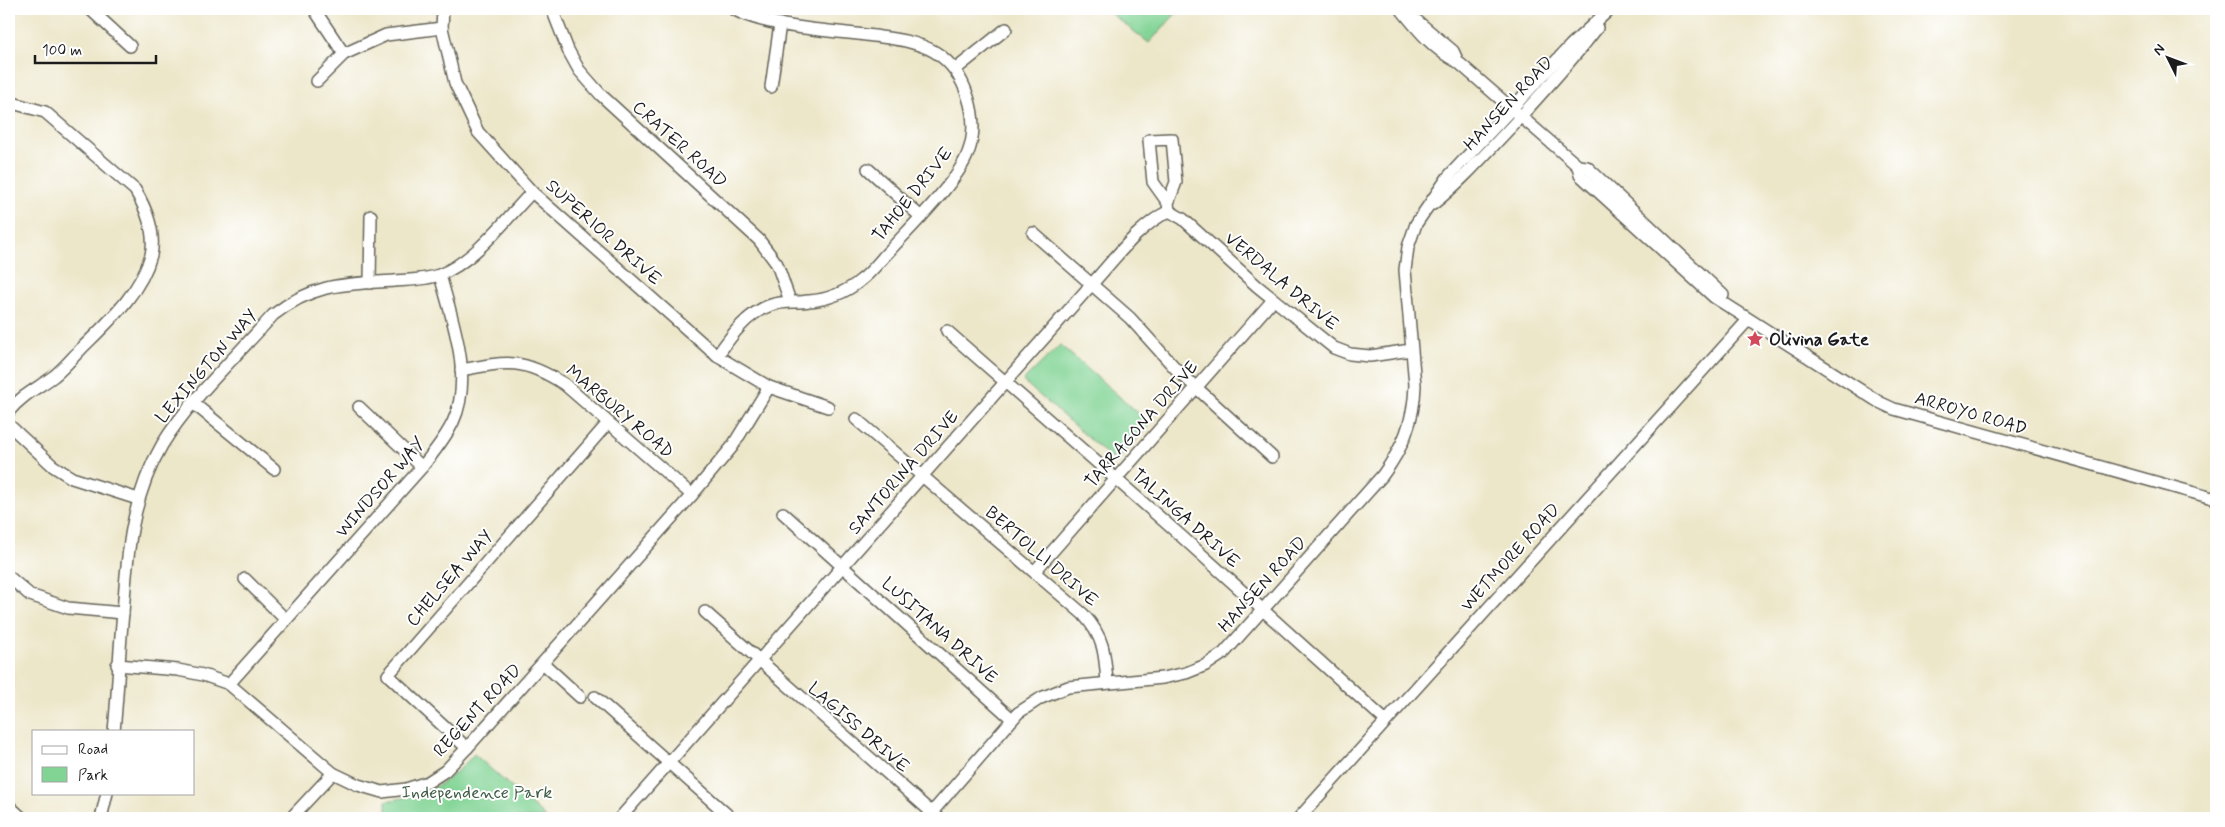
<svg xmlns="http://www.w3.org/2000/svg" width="2225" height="827" font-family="Mynerve,sans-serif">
	<rect width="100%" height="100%" fill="#fff"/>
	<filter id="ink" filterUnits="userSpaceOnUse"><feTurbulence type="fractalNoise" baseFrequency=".02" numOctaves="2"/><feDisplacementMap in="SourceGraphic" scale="10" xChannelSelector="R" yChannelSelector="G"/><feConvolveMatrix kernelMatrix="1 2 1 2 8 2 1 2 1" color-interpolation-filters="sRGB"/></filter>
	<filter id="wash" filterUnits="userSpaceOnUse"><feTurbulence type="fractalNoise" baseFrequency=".0096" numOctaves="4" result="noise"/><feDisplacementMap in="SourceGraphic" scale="20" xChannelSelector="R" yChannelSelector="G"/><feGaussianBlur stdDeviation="1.12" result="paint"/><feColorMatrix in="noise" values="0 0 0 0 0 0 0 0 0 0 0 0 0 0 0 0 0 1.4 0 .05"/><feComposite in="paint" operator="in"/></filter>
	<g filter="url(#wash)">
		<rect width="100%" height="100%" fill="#ede7ca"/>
		<g fill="#82d495" stroke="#4f7858">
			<path d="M1105,9h75l-31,34z"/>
			<path d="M1060,345l91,79 -35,38 -93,-81z"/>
			<path d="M474,754l72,64h-159l-1,-17c41,-6 61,-16 88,-47z"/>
		</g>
	</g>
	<g filter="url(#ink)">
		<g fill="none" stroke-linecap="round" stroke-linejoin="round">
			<g stroke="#656359" stroke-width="14">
				<g id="minor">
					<path d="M90,9l40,37"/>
					<path d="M314,9l30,45"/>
					<path d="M443,9l-1,19 13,55 23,49 54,60 185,164 52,31 59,20"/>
					<path d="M552,9l16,41 11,20 22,25 158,145 18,24 13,37"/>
					<path d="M1401,9c16,20 33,41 57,53l120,104 9,1 136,128"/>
					<path d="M1416,20l37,31 5,11"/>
					<path d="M956,69l50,-40"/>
					<path d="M317,81l27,-27 42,-19 56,-7"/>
					<path d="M771,87l9,-63"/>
					<path d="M9,102l36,10 90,78c11,18 21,43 16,65 -10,38 -44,68 -70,94 -9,9 -17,19 -27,27 -16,12 -32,19 -45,35"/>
					<path d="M1578,166l2,9 134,122 165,105 15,7 322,90"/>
					<path d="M868,169l53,48"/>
					<path d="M1168,203l8,-21 -4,-43 -23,1 4,42 15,21 1,8"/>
					<path d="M1433,204c29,-23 53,-51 79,-78 29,-32 59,-64 85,-98"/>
					<path d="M1169,211l14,8 74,67 77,62 16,6 20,2 41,-6"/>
					<path d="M1033,233l97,85 46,51 96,88"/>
					<path d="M370,283l1,-67"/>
					<path d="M947,331l234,205 205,185"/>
					<path d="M717,356c14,-20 30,-43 54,-51 13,-4 25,-2 38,-4 18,-1 38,-9 52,-21 11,-8 19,-20 29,-30 21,-23 68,-69 78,-97 13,-34 -2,-82 -33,-101 -19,-11 -40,-13 -61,-16 -43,-6 -104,-7 -141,-27"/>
					<path d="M461,370c47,-9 62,-12 103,14l128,111"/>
					<path d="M193,403l81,66"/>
					<path d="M359,407l63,60"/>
					<path d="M856,419l227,195c21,23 22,39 24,69"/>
					<path d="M9,425l44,41 19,12 66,21"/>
					<path d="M783,513l229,206"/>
					<path d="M1035,571l238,-271"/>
					<path d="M9,577l21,18 38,13 55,5"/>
					<path d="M245,579l41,41"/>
					<path d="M705,612l233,206"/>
					<path d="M544,664l36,33"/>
					<path d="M117,665l61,5 25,5 26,9 104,89 25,12 24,7 24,-3 22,-7 17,-11 22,-23 225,-253 40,-48 37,-60"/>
					<path d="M229,684l193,-217c11,-14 23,-28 31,-45 21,-45 -1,-102 -13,-147"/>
					<path d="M595,697l136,121"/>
					<path d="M114,731c4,-39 5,-79 9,-118 4,-58 8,-115 39,-168 27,-45 75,-89 111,-130 41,-32 71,-31 121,-34 15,-1 31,-1 45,-6 35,-13 68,-57 93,-83"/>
					<path d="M467,748l-79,-73 220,-252"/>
					<path d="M9,806l13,12"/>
					<path d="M101,818l6,-25"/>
					<path d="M291,818l42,-45"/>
					<path d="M620,818l471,-533c23,-25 47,-59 78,-74"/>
					<path d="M927,818l91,-105 23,-15 27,-11 95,-9 23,-5 20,-8 18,-12 158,-177c21,-28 32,-55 33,-91l-10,-115 3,-23 8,-23 32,-47 123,-132 39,-36"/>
					<path d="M1299,818l449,-498"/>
				</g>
			</g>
			<use href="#minor" stroke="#fff" stroke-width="11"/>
		</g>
	</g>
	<defs>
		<g id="sight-bare" transform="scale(1.35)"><path d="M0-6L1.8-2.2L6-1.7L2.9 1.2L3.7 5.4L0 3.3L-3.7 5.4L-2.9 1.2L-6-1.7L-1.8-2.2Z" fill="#d1495b" stroke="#fff" stroke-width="2.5" paint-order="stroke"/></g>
	</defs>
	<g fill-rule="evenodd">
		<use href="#sight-bare" x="1755" y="339"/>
	</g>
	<g text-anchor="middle" stroke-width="4" stroke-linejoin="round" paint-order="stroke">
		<g font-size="18" fill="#1c1c1c" stroke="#fff">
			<text transform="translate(1508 103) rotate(-47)" y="6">HANSEN ROAD</text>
			<text transform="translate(680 144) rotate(42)" y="6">CRATER ROAD</text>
			<text transform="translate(912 194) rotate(-51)" y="6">TAHOE DRIVE</text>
			<text transform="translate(604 232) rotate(42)" y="6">SUPERIOR DRIVE</text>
			<text transform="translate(1282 281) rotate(40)" y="6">VERDALA DRIVE</text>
			<text transform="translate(206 366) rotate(-49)" y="6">LEXINGTON WAY</text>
			<text transform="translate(620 411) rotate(40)" y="6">MARBURY ROAD</text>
			<text transform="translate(1971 413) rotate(16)" y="6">ARROYO ROAD</text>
			<text transform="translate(1141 424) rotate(-49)" y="6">TARRAGONA DRIVE</text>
			<text transform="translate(903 472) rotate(-49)" y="6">SANTORINA DRIVE</text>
			<text transform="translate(380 487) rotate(-49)" y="6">WINDSOR WAY</text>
			<text transform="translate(1186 518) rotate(42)" y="6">TALINGA DRIVE</text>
			<text transform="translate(1042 556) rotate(41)" y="6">BERTOLLI DRIVE</text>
			<text transform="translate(1510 557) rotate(-48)" y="6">WETMORE ROAD</text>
			<text transform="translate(449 578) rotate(-49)" y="6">CHELSEA WAY</text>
			<text transform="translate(1262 584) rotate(-48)" y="6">HANSEN ROAD</text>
			<text transform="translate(940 630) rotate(42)" y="6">LUSITANA DRIVE</text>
			<text transform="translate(477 710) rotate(-47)" y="6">REGENT ROAD</text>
			<text transform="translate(859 727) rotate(41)" y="6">LAGISS DRIVE</text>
		</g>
		<g font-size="18" font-weight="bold" fill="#1c1c1c" stroke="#fff" text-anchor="start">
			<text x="1769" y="345">Olivina Gate</text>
		</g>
		<g font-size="18" fill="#405c46" stroke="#fff">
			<text x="477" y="798">Independence Park</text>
		</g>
	</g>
	<rect width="2225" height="827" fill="none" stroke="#fff" stroke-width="30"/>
	<rect x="32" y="730" width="162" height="65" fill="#ffffff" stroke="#a4a4a4"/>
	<rect x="42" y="746" width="25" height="8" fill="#ffffff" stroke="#a4a4a4"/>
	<text x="78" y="754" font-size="15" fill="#1c1c1c">Road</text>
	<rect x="42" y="767" width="25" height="15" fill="#82d495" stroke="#a4a4a4"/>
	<text x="78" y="780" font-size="15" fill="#1c1c1c">Park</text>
	<g transform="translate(2168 58) rotate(312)" stroke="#ffffff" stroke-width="4" paint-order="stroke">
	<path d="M0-4L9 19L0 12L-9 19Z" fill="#1c1c1c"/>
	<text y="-8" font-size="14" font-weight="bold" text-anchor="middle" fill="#1c1c1c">N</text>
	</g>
	<path d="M35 55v8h121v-8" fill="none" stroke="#1c1c1c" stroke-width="2.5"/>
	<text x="42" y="55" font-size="15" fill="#1c1c1c" stroke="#ffffff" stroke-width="4" paint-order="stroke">100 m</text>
</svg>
